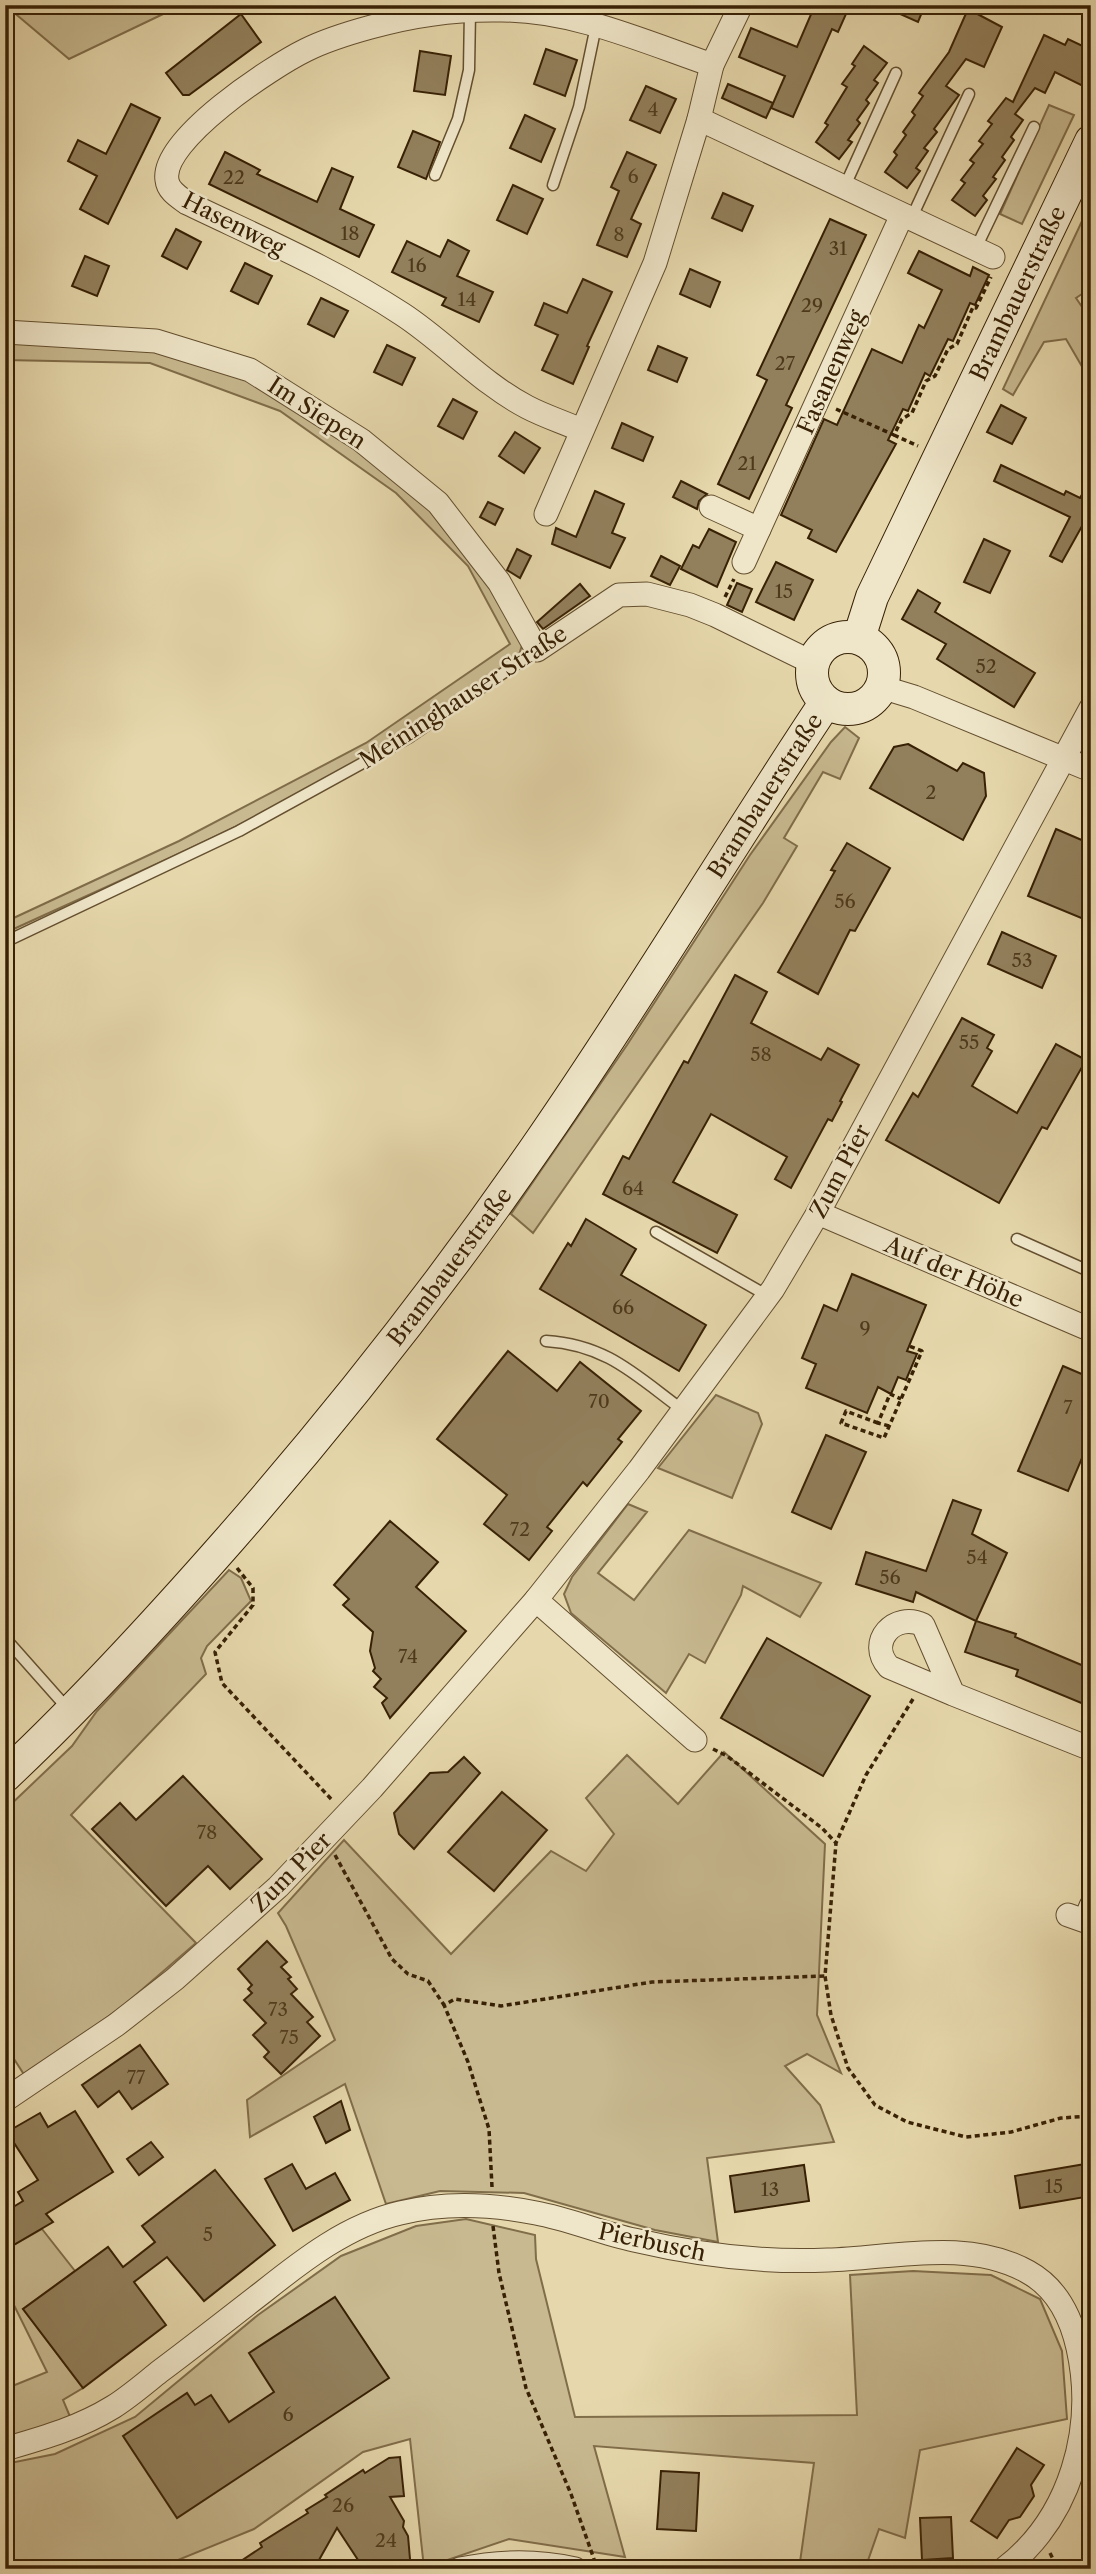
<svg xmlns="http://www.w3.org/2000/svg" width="1096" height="2574" font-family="'Libre Caslon Text',serif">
	<rect width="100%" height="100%" fill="#e6d8ac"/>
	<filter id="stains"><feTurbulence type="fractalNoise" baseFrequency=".00286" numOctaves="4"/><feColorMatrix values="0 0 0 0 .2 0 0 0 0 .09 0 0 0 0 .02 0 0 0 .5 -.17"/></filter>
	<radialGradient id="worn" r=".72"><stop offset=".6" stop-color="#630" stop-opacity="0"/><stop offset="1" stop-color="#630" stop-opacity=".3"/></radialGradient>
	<g fill="#c8b990" stroke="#806d4a" stroke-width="2">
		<path d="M5,5h177l-113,54z"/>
		<path d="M1049,105l25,10 -52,109 -22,-10z"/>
		<path d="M1091,202v86l-15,10 15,22v62l-25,-43 -22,3 -31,53 -10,-6z"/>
		<path d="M5,336l144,10 102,33 52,30 109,80 54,56 57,97 -5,16c-52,35 -103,71 -157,102 -114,66 -236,118 -356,173v-11l174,-81 187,-98 144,-99 -42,-78 -72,-73 -116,-82 -130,-48 -145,-3z"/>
		<path d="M845,727l14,11 -19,41 -17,-7 -39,66 13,8 -34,57 -230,330 -22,-19 116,-169 123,-190 81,-113z"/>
		<path d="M716,1395l42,18 4,11 -30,74 -74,-30z"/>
		<path d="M628,1504l19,8 -49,61 36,27 55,-70 132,53 -21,34 -57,-31 -2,9 -36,68 -16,-9 -23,39 -95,-80 -7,-19 8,-17z"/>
		<path d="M229,1570l12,8 10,23 -44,45 -6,12 5,16 -135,141 125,128 -73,63 -98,70 -20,-31v-235l67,-64 25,-35z"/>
		<path d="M724,1752l101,92 -8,171 24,58 -34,-19 -22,12 35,39 14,37 -127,16 11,84 -63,-12 -131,-37 -84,-2 -54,13 -41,-120 -95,53 -3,-37 88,-60 -49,-114 -8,-13 66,-73 107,114 100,-103 35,20 28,-37 -28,-36 41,-43 51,49z"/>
		<path d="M466,2219l69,16 1,24 39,158 282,-2 -7,-140 63,-4 78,4 49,24 22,52 5,68 -147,31 -15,88 -26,-9 -14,40h-66l15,-106 -220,-17 31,111 -116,-18 -85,29 -14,-129 -47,13 -109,77 -98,40h-151v-105l50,-10 80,-37 123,-102 83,-59 75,-30z"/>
		<path d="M42,2229l33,42 -52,38 60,79 -20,12 8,19 -66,22v-52l42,-17 -42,-85v-37z"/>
	</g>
	<g fill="#92805c" stroke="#382105" stroke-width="2">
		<path d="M815,5h35l-12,27 -6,-3 -39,88 -22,-9 14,-32 -46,-19 12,-29 46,19z"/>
		<path d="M880,5h45l-7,17z"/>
		<path d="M968,9l34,18 -18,40 -18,-8 -20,27 13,9 -25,34 3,3 -13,16 4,3 -12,17 4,3 -13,17 -22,-16 12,-17 -3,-3 12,-17 -3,-3 12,-17 -3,-3 11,-16 -4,-3 30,-41z"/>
		<path d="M241,14l20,28 -72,53h-6l-17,-22z"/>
		<path d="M1044,35l21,10 3,-6 23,11v21l-8,15 -28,-14 -10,21 -10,-5 -20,26 8,6 -12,17 3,3 -12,17 3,3 -12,17 3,2 -13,17 4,4 -12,16 -23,-16 13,-17 -4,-3 13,-17 -4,-3 13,-16 -4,-3 13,-17 -4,-3 18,-23 7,4z"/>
		<path d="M864,46l23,17 -13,17 4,3 -12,17 3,3 -12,17 3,3 -12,17 4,2 -13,17 -23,-17 12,-17 -3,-2 22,-36 -5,-3 13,-18 -3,-2z"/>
		<path d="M546,49l31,11 -12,36 -31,-12z"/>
		<path d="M420,51l31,5 -6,39 -31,-4z"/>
		<path d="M728,84l45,19 -7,15 -44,-20z"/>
		<path d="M646,86l30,13 -16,34 -30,-13z"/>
		<path d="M131,104l29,14 -52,106 -28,-15 17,-33 -29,-15 10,-21 28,14z"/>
		<path d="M525,115l30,14 -14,33 -31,-14z"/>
		<path d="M413,131l27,11 -14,37 -28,-12z"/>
		<path d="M225,152l35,18 -3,4 60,28 15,-34 21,9 -13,32 34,16 -15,32 -150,-73z"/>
		<path d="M627,152l29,13 -25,54 10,5 -14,33 -30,-12 22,-54 -8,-4z"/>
		<path d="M513,185l30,14 -16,35 -30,-14z"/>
		<path d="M723,193l30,13 -11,25 -30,-13z"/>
		<path d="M830,219l36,16 -80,170 6,3 -43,91 -31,-15 49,-104 -10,-5z"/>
		<path d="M176,229l25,13 -14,27 -25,-13z"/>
		<path d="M448,240l21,11 -12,25 36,16 -14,30 -37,-17 4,-7 -54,-26 15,-31 33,16z"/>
		<path d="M919,251l51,25 3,-9 16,8 -14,30 -5,-2 -17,38 -5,-2 -18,37 -5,-3 -17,38 -5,-2 -15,31 8,4 -60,108 -28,-14 4,-8 -31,-15 43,-96 13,6 35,-76 30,14 17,-38 5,3 18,-38 -34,-17z"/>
		<path d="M85,256l24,10 -12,30 -25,-10z"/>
		<path d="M245,263l27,13 -14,28 -27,-13z"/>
		<path d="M690,269l30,13 -10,25 -30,-13z"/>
		<path d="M583,279l29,13 -25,54 2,1 -16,37 -31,-14 16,-35 -23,-10 9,-22 23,10z"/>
		<path d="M321,298l27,13 -14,26 -26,-13z"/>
		<path d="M387,345l28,13 -13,27 -28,-13z"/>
		<path d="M658,346l29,12 -10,24 -29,-12z"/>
		<path d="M453,399l24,13 -14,27 -25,-13z"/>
		<path d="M1001,405l25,13 -14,26 -25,-12z"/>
		<path d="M622,423l31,14 -10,24 -31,-13z"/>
		<path d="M515,432l25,16 -16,25 -25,-17z"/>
		<path d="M1001,465l63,30 2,-4 14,7 11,-19v31l-29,52 -12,-6 20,-39 -76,-36z"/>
		<path d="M681,481l26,13 -8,7 -2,8 -24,-12z"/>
		<path d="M595,491l29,13 -12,29 13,5 -15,30 -58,-24 4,-16 20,9z"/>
		<path d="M488,502l15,7 -8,16 -15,-8z"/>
		<path d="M709,529l27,13 -19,45 -36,-18 12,-24 6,3z"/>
		<path d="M984,539l26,12 -20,42 -26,-11z"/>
		<path d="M517,549l14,7 -11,22 -13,-8z"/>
		<path d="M661,556l19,10 -10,19 -19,-9z"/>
		<path d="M776,562l37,18 -19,40 -38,-18z"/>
		<path d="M737,583l15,6 -10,23 -15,-7z"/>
		<path d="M580,584l10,12 -47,33 -6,-7z"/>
		<path d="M918,590l22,13 -5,9 100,61 -21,34 -77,-48 9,-15 -44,-25z"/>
		<path d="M908,744l49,27 6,-8 21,10 2,23 -23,44 -93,-52 24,-41z"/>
		<path d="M1056,829l35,15v78l-63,-26z"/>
		<path d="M847,843l43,25 -35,63 -5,-1 -32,64 -40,-22 57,-101 -4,-1z"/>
		<path d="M1002,932l54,24 -14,32 -54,-24z"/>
		<path d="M735,975l32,17 -16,31 70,37 7,-12 31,17 -19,36 2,1 -10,19 -4,-2 -37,69 -16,-9 12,-22 -76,-43 -38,68 64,33 -20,38 -114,-59 20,-38 6,3 55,-98 4,2z"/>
		<path d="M962,1018l32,17 -7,13 5,3 -20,35 45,27 39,-69 30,16 -39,69 -5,-2 -43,76 -113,-63 27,-47 5,4z"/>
		<path d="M586,1219l50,30 -15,26 85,50 -27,46 -139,-82 28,-46 3,3z"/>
		<path d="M852,1274l74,31 -19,46 10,3 -11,26 -8,-3 -7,17 -13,-7 -11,26 -61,-25 10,-24 -14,-6 22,-53 13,6z"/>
		<path d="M508,1351l49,40 23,-29 61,49 -23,28 4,3 -35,44 -4,-4 -36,45 5,4 -23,29 -45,-36 23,-29 -70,-56z"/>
		<path d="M1063,1366l28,12v59l-23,54 -50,-20z"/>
		<path d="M826,1435l40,17 -35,77 -39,-17z"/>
		<path d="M953,1500l28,10 -9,24 35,19 -31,68 40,13 -1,3 76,32v38l-75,-31 2,-6 -53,-18 11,-31 -60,-29 -3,10 -57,-18 10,-32 60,19z"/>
		<path d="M390,1521l48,41 -22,25 50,44 -76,87 -8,-15 5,-5 -13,-11 7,-8 -8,-8 2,-3 -5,-17 3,-19 -30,-27 6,-6 -15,-14z"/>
		<path d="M767,1638l103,58 -47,80 -102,-58z"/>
		<path d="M464,1757l16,16 -66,76 -15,-15 -5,-21 36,-40 18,-1z"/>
		<path d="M183,1776l79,83 -32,30 -22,-23 -42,40 -74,-77 28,-26 16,17z"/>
		<path d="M502,1792l45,38 -53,61 -46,-39z"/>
		<path d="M267,1941l20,21 -6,5 10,10 -3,2 9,10 -6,5 22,23 -6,5 13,14 -39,38 -17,-17 5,-5 -16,-17 13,-12 -22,-23 8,-7 -4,-4 4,-4 -14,-16z"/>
		<path d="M140,2045l28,39 -36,25 -13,-18 -21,16 -16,-22z"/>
		<path d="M341,2101l9,29 -24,13 -12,-26z"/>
		<path d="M75,2111l38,61 -67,42 7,8 -48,28v-38l18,-11 -5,-9 20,-12 -31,-48 33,-19 8,14z"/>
		<path d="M151,2142l12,15 -24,18 -12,-16z"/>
		<path d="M1091,2163v33l-71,12 -5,-32z"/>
		<path d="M292,2164l14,25 29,-16 15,27 -57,31 -28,-52z"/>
		<path d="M804,2165l5,36 -74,11 -5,-36z"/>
		<path d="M215,2170l60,75 -71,56 -37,-44 -33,25 32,43 -83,63 -60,-79 85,-62 15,20 32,-25 -13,-16z"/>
		<path d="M335,2297l54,81 -212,140 -54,-82 64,-43 8,12 16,-10 18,27 45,-30 -25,-39z"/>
		<path d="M1017,2448l27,17 -13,20 3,11 -14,21 -11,3 -12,18 -26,-17z"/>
		<path d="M400,2457l4,39 -14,1 14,24 -1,6 5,9 2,23 -16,10h-30l-27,-41 -18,32 -14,9h-76l33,-22 -2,-4 48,-30 -2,-3 21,-13 -2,-2 38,-25 2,3 24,-15z"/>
		<path d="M661,2471l38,2 -3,58 -39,-2z"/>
		<path d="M951,2517l2,41 -31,2 -2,-42z"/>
	</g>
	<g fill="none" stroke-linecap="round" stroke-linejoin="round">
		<g stroke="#644f2f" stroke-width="13">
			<g id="lane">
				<path d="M435,175l23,-56 11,-49 1,-59"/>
				<path d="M553,185l26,-78 17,-81"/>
				<path d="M844,188l52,-115"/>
				<path d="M911,219l58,-125"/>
				<path d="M976,248l58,-121"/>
				<path d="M5,942l234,-111 171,-94 127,-87"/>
				<path d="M656,1232l112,64"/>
				<path d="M1017,1239l74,33"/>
				<path d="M546,1341c62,4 90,35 138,70"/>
				<path d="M5,1638l63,71"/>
			</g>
		</g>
		<g stroke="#644f2f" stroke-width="25">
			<g id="street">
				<path d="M699,119l294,138"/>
				<path d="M5,332l151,9 94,29 111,70 77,63 61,79 38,68 82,-55 28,-1 43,11 25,10 98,48"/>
				<path d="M581,430c-18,-8 -37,-14 -54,-23 -46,-24 -82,-65 -125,-93 -67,-44 -142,-76 -215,-111 -8,-6 -19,-12 -20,-23 -7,-40 106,-114 139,-130 20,-10 43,-17 65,-23 42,-12 87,-18 131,-17 72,0 143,32 210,55l29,-60"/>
				<path d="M711,507l48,22"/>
				<path d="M546,514l109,-251 44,-144 13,-54"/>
				<path d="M744,562l158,-347"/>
				<path d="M881,687l33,10 177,73"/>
				<path d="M818,1213l273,117"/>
				<path d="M536,1600l159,140"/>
				<path d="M953,1694l-64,-27c-23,-25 6,-56 34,-42l30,69 138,55"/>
				<path d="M1068,1915l17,6 6,-15"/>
				<path d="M5,2100l111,-75 59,-46 103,-92 94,-99 164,-188 103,-130 134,-181 45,-76 273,-505"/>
				<path d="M5,2449c38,-11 74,-21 108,-42 16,-10 31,-23 46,-35 35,-26 69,-53 104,-80 40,-32 85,-67 137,-79 44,-11 91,-9 136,0 33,6 65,20 98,27 64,15 129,23 194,20 65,-2 140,-22 200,12 29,16 43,45 50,76 18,80 -7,170 -74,221"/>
				<path d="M460,2569c39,-8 76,-9 115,0"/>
			</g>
		</g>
		<g stroke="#382105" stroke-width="34">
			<g id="secondary">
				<circle cx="848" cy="673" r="36"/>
				<path id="s1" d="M859,638l13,-41 219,-456"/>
				<path id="s2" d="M5,1776c80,-75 153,-155 225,-237 112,-128 218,-263 314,-403 98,-142 186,-290 282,-434"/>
			</g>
		</g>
		<g stroke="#382105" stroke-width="3.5" stroke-dasharray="5 3.5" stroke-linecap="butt">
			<path d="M836,409l58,26 8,-16 10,-6 14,-32 9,-5 13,-27 9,-5 16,-37 3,1 15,-31"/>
			<path d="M894,435l24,11"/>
			<path d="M725,597l9,-18"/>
			<path d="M878,1423l-32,-12 -5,12 43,15 38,-87 -13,-5"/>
			<path d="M889,1426l-11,-3 12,-29 11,5"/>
			<path d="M237,1568l16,20v17l-38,47 7,31 111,118"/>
			<path d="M913,1699l-47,76 -30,68 -11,133 6,39 17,53 27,37 32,17 59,15 45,-5 50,-14 30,-2"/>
			<path d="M713,1749l14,7 95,72 14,15"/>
			<path d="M335,1855l57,104 16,15 20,7 16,24"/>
			<path d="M492,2187l-3,-58 -21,-67 -24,-57 11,-6 46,7 151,-24 173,-6"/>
			<path d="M493,2226l6,47 27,115 45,106 24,68"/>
			<path d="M1050,2553l8,16"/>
		</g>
		<use href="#lane" stroke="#efe6c9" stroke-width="10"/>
		<use href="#street" stroke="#efe6c9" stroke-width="23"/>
		<use href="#secondary" stroke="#efe6c9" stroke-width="32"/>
	</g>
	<g text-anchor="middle" stroke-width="5" stroke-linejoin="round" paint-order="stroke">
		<g font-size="19" fill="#4e391b">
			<text x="653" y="116">4</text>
			<text x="633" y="183">6</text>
			<text x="234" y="184">22</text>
			<text x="350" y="240">18</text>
			<text x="619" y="241">8</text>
			<text x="838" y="255">31</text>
			<text x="417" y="272">16</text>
			<text x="467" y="306">14</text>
			<text x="812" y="312">29</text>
			<text x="785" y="370">27</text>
			<text x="747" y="470">21</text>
			<text x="784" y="598">15</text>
			<text x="986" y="673">52</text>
			<text x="931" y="799">2</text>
			<text x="845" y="908">56</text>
			<text x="1022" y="967">53</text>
			<text x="969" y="1049">55</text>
			<text x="761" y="1061">58</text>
			<text x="633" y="1195">64</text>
			<text x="623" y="1314">66</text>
			<text x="865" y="1335">9</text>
			<text x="599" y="1408">70</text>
			<text x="1068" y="1414">7</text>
			<text x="520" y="1536">72</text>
			<text x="977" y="1564">54</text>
			<text x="890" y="1584">56</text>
			<text x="408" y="1663">74</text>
			<text x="207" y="1839">78</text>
			<text x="278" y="2016">73</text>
			<text x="289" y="2044">75</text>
			<text x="136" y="2084">77</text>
			<text x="1054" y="2193">15</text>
			<text x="770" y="2196">13</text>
			<text x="208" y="2241">5</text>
			<text x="288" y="2421">6</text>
			<text x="343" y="2512">26</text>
			<text x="386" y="2547">24</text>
		</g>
		<g font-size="23" fill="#382105" stroke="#efe6c9">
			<text transform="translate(234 224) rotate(27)" y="8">Hasenweg</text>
			<text dy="8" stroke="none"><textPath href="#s1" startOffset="380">Brambauerstraße</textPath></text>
			<text transform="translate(831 372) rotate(-66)" y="8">Fasanenweg</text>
			<text transform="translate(317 413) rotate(33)" y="8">Im Siepen</text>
			<text transform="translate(463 697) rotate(-33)" y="8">Meininghauser Straße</text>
			<text dy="8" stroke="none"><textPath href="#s2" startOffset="1244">Brambauerstraße</textPath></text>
			<text transform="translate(840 1171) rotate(-62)" y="8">Zum Pier</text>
			<text dy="8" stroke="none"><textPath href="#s2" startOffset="677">Brambauerstraße</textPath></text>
			<text transform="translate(954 1272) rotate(23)" y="8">Auf der Höhe</text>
			<text transform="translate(291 1872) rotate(-45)" y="8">Zum Pier</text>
			<text transform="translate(652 2242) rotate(12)" y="8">Pierbusch</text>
		</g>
	</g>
	<rect width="1096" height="2574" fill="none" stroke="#e6d8ac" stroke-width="28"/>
	<rect x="7" y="7" width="1082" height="2560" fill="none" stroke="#382105" stroke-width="3.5"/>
	<rect x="14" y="14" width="1068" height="2546" fill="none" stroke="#382105" stroke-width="2"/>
	<rect width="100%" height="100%" filter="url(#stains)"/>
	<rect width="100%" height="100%" fill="url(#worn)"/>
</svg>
